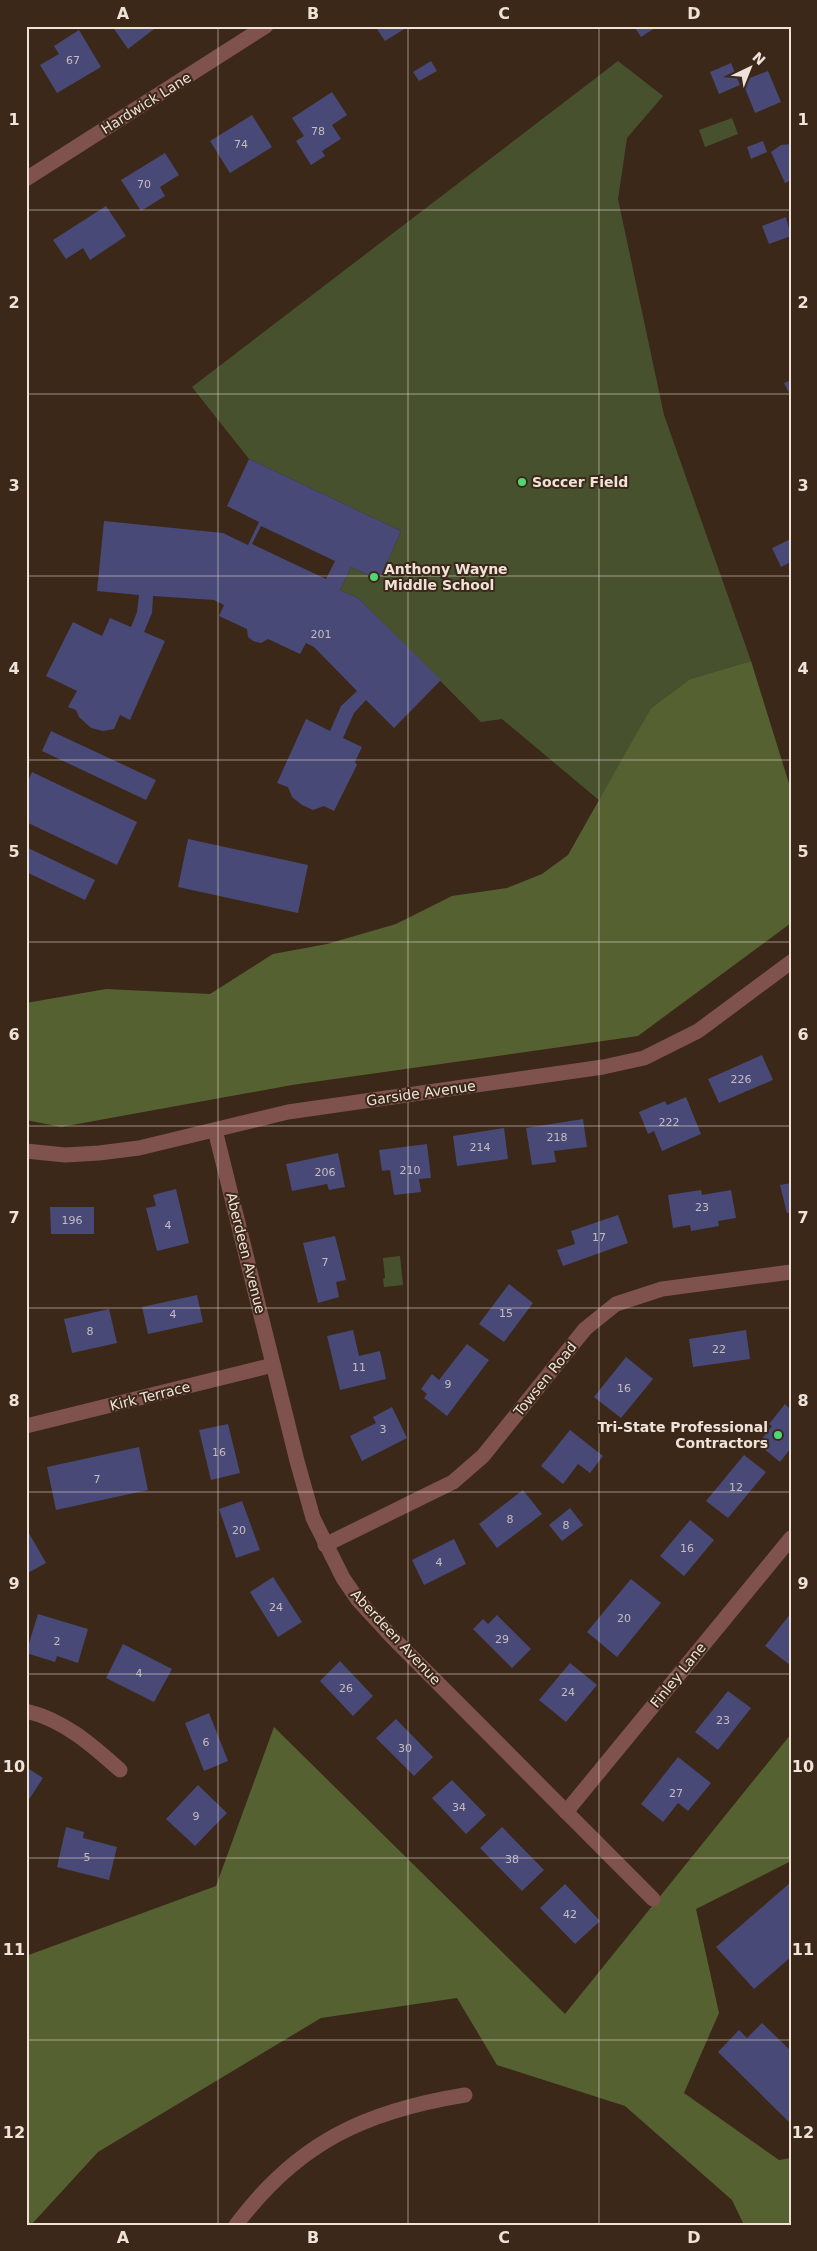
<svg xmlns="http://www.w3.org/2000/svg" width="817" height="2251" font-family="'DejaVu Sans',sans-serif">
	<rect width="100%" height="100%" fill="#3b2819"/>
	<g fill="#47512e">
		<path d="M618,61l45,35 -36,42 -9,61 46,216 87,246 -61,18 -39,29 -51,93 -98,-82 -21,3 -123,-124 -18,-8 11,-23 28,13 22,-49 -152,-72 -57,-72z"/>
		<path d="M732,118l6,16 -33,13 -6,-17z"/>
		<path d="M400,1256l3,29 -19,2 -1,-8 2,-1 -2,-20z"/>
	</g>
	<g fill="#556130">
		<path d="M751,661l40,129v133l-153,113 -346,49 -231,42 -35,-7v-117l80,-14 104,5 63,-40 54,-10 69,-20 56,-28 55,-8 35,-14 26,-19 83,-147 39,-29z"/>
		<path d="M274,1727l291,287 226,-280v127l-95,48 23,104 -35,80 95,67 12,-2v67h-47l-12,-25 -107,-94 -128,-41 -40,-67 -136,20 -223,134 -67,73h-5v-269l190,-70z"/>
	</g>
	<g fill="#484976" fill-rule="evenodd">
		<path d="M112,26h46l-30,23z"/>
		<path d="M375,26h29l2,2 -21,13z"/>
		<path d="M634,26h24l-17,11z"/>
		<path d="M79,30l22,37 -44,26 -17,-28 19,-11 -5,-8z"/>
		<path d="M431,61l6,10 -18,10 -6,-9z"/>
		<path d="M731,63l9,22 -21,9 -9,-22z"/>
		<path d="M768,71l13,31 -26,11 -13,-32z"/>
		<path d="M332,92l15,23 -15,10 9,14 -19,12 3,5 -14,9 -15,-24 8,-5 -12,-18z"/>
		<path d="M252,115l20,32 -42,26 -20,-32z"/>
		<path d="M763,141l4,11 -16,7 -4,-12z"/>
		<path d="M791,144v36l-6,3 -14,-31 10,-7z"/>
		<path d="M165,153l14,22 -19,12 5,9 -24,15 -20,-31z"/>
		<path d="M106,206l20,30 -36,24 -7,-12 -17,11 -13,-19z"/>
		<path d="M786,217l5,19 -22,8 -7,-18z"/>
		<path d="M791,380v17l-7,-14z"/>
		<path d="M249,459l152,72 -22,49 -28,-13 -11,23 18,8 83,82 -47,48 -28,-28 -12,13 -11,25 19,9 -7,15 2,3 -23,46 -10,-5 -11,4 -11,-5 -10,-8 -4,-10 -11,-4 29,-64 24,12 11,-25 16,-15 -43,-44 -8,-4 -6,11 -32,-15 -7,4 -8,-2 -5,-4 -1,-8 -28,-13 5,-11 -10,-5 -61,-4 -1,17 -8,19 21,9 -35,79 -10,-5 -6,14 -11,2 -12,-3 -12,-11 -3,-7 -8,-3 9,-16 -31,-15 27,-54 29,14 8,-18 21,9 6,-15 2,-17 -42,-4 7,-70 119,12 25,12 11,-23 -32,-16zM261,526l74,35 -9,18 -74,-35z"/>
		<path d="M791,539v23l-10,5 -9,-19z"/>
		<path d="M51,731l105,49 -10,20 -104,-49z"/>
		<path d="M32,772l105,50 -20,43 -91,-43v-37z"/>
		<path d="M188,839l120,26 -10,48 -120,-26z"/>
		<path d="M26,847l69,33 -10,20 -59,-28z"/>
		<path d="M762,1055l11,25 -54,23 -11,-24z"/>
		<path d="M686,1097l15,37 -39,17 -8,-20 -6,3 -9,-22 26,-11 2,4z"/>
		<path d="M583,1119l4,28 -33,4 2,11 -24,3 -6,-37z"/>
		<path d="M504,1128l4,31 -51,7 -4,-30z"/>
		<path d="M427,1144l4,34 -12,1 2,13 -27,3 -4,-25 -8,1 -3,-21z"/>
		<path d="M338,1153l7,34 -16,3 -2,-6 -35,7 -6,-27z"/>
		<path d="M791,1183v29l-4,1 -7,-28z"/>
		<path d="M176,1189l13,54 -32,8 -11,-43 10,-2 -3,-11z"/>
		<path d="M701,1190l1,5 29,-5 5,28 -18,3 1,5 -28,5 -1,-6 -17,3 -5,-33z"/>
		<path d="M50,1207h44v27h-43z"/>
		<path d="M618,1215l10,28 -65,23 -6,-16 18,-6 -4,-13z"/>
		<path d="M335,1236l11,44 -10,2 3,15 -21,6 -15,-60z"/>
		<path d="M509,1284l24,19 -29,39 -25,-18z"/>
		<path d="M197,1295l6,27 -55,12 -6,-27z"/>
		<path d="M109,1309l8,34 -45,10 -8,-34z"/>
		<path d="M353,1330l6,26 21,-5 6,28 -46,11 -13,-54z"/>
		<path d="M746,1330l4,29 -57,8 -4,-28z"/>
		<path d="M467,1344l22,16 -42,56 -23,-18 3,-4 -6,-5 11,-15 7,6z"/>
		<path d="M626,1357l27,22 -32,39 -27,-21z"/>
		<path d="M785,1404l4,4 2,-1v41l-11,14 -22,-18 14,-18 -3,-2z"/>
		<path d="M392,1407l15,31 -45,23 -12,-25 26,-13 -3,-6z"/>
		<path d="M228,1424l12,49 -29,7 -12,-50z"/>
		<path d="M570,1430l33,26 -13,17 -12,-9 -15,20 -22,-18z"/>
		<path d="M139,1447l9,43 -92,20 -9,-43z"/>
		<path d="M744,1455l22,17 -38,46 -22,-17z"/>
		<path d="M523,1490l19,24 -45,34 -18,-24z"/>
		<path d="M242,1501l18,49 -24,8 -17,-49z"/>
		<path d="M570,1508l13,17 -21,16 -13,-16z"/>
		<path d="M690,1520l24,20 -30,36 -24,-20z"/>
		<path d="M26,1528l20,35 -20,11z"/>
		<path d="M454,1539l12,25 -42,21 -12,-25z"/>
		<path d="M273,1577l29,45 -24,15 -28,-45z"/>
		<path d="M631,1579l30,24 -44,54 -30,-25z"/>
		<path d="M791,1613v51l-1,1 -25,-19z"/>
		<path d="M38,1614l50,15 -10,34 -21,-7 -2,6 -29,-9z"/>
		<path d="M497,1615l34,34 -19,19 -39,-39 10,-10 5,5z"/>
		<path d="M123,1644l49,25 -18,33 -48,-24z"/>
		<path d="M340,1661l33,35 -20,20 -33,-35z"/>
		<path d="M570,1663l27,22 -31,37 -27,-22z"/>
		<path d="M728,1691l23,17 -33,42 -23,-18z"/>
		<path d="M209,1713l19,48 -24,10 -19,-48z"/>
		<path d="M396,1719l37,38 -19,19 -38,-38z"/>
		<path d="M678,1757l33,26 -23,28 -10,-8 -15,19 -22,-18z"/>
		<path d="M26,1767l17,11 -17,26z"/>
		<path d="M452,1780l34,35 -20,19 -34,-36z"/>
		<path d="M198,1785l29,28 -32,33 -29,-27z"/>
		<path d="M66,1827l18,5 -1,6 34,9 -8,33 -52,-13z"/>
		<path d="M502,1827l42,43 -22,21 -42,-43z"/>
		<path d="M791,1882v75l-37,32 -38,-42z"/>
		<path d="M565,1884l35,37 -25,23 -35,-36z"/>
		<path d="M762,2023l29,28v69l-2,2 -71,-70 21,-22 8,8z"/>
	</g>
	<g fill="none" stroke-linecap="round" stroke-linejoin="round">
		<g stroke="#7f524e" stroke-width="15">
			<path d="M26,179l240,-153"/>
			<path d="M215,1130l82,331 16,57 30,60 15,22 34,37 261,262"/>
			<path d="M26,1151l39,4 34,-2 40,-5 149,-36 315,-45 41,-9 54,-27 93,-69"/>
			<path d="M26,1426l247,-61"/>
			<path d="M325,1545l128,-63 30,-26 102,-127 31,-25 46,-15 129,-17"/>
			<path d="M26,1711c38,9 66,34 94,59"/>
			<path d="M566,1812l225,-274"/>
			<path d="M236,2225c62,-83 130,-114 229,-130"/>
		</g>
	</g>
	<path fill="none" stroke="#efe2d9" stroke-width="1" stroke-opacity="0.55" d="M218,26v2199M408,26v2199M599,26v2199M26,210h765M26,394h765M26,576h765M26,760h765M26,942h765M26,1126h765M26,1308h765M26,1492h765M26,1674h765M26,1858h765M26,2040h765"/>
	<g fill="#4fd675" stroke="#3b2819" stroke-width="2">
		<circle cx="522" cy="482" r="5"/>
		<circle cx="374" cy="577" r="5"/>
		<circle cx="778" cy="1435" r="5"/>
	</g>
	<g text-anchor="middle" stroke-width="4" stroke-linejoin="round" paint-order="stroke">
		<g font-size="11" fill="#c5bcc0">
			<text x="73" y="64">67</text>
			<text x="318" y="135">78</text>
			<text x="241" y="148">74</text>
			<text x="144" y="188">70</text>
			<text x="321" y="638">201</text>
			<text x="741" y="1083">226</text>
			<text x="669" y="1126">222</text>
			<text x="557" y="1141">218</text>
			<text x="480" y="1151">214</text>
			<text x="410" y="1174">210</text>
			<text x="325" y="1176">206</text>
			<text x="702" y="1211">23</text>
			<text x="72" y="1224">196</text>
			<text x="168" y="1229">4</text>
			<text x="599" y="1241">17</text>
			<text x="325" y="1266">7</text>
			<text x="506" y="1317">15</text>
			<text x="173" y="1318">4</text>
			<text x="90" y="1335">8</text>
			<text x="719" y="1353">22</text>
			<text x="359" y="1371">11</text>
			<text x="448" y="1388">9</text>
			<text x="624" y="1392">16</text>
			<text x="383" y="1433">3</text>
			<text x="219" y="1456">16</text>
			<text x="97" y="1483">7</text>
			<text x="736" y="1491">12</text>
			<text x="510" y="1523">8</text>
			<text x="566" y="1529">8</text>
			<text x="239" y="1534">20</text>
			<text x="687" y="1552">16</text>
			<text x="439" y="1566">4</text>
			<text x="276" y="1611">24</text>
			<text x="624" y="1622">20</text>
			<text x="502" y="1643">29</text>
			<text x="57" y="1645">2</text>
			<text x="139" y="1677">4</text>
			<text x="346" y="1692">26</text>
			<text x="568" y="1696">24</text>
			<text x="723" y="1724">23</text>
			<text x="206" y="1746">6</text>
			<text x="405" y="1752">30</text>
			<text x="676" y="1797">27</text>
			<text x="459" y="1811">34</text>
			<text x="196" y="1820">9</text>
			<text x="87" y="1861">5</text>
			<text x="512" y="1863">38</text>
			<text x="570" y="1918">42</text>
		</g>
		<g font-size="14" fill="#efe2d9" stroke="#3b2819">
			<text transform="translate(146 103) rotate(-32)" y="5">Hardwick Lane</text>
			<text transform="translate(421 1093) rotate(-8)" y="5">Garside Avenue</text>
			<text transform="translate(246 1253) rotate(76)" y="5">Aberdeen Avenue</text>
			<text transform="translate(545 1379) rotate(-51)" y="5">Towsen Road</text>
			<text transform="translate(150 1396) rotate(-14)" y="5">Kirk Terrace</text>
			<text transform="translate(396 1637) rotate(47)" y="5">Aberdeen Avenue</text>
			<text transform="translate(678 1675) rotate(-51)" y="5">Finley Lane</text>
		</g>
		<g font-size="14" font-weight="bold" fill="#efe2d9" stroke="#3b2819" text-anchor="start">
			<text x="532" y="487">Soccer Field</text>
			<text x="384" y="574">Anthony Wayne<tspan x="384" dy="16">Middle School</tspan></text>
			<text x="768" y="1432" text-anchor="end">Tri-State Professional<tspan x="768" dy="16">Contractors</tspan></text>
		</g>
	</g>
	<rect width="817" height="2251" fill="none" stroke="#3b2819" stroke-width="55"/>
	<g transform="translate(750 68) rotate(43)" stroke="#3b2819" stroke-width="4" paint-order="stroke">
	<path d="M0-4L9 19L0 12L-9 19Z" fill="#efe2d9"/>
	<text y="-8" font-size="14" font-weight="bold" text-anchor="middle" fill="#efe2d9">N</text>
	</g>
	<rect x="28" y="28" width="762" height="2196" fill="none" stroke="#efe2d9" stroke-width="2"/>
	<g font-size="16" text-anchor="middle" font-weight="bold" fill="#efe2d9">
		<text x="123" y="19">A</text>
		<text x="313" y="19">B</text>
		<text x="504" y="19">C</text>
		<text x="694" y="19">D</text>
		<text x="14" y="125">1</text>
		<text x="803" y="125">1</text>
		<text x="14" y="308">2</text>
		<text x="803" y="308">2</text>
		<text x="14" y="491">3</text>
		<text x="803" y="491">3</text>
		<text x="14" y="674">4</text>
		<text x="803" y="674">4</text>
		<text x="14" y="857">5</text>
		<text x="803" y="857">5</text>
		<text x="14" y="1040">6</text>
		<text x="803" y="1040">6</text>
		<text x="14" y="1223">7</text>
		<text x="803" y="1223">7</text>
		<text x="14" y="1406">8</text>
		<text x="803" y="1406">8</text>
		<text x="14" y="1589">9</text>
		<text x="803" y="1589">9</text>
		<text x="14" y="1772">10</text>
		<text x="803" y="1772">10</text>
		<text x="14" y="1955">11</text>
		<text x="803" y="1955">11</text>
		<text x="14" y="2138">12</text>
		<text x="803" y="2138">12</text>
		<text x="123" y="2243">A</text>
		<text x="313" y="2243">B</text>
		<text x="504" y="2243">C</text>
		<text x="694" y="2243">D</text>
	</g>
</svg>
